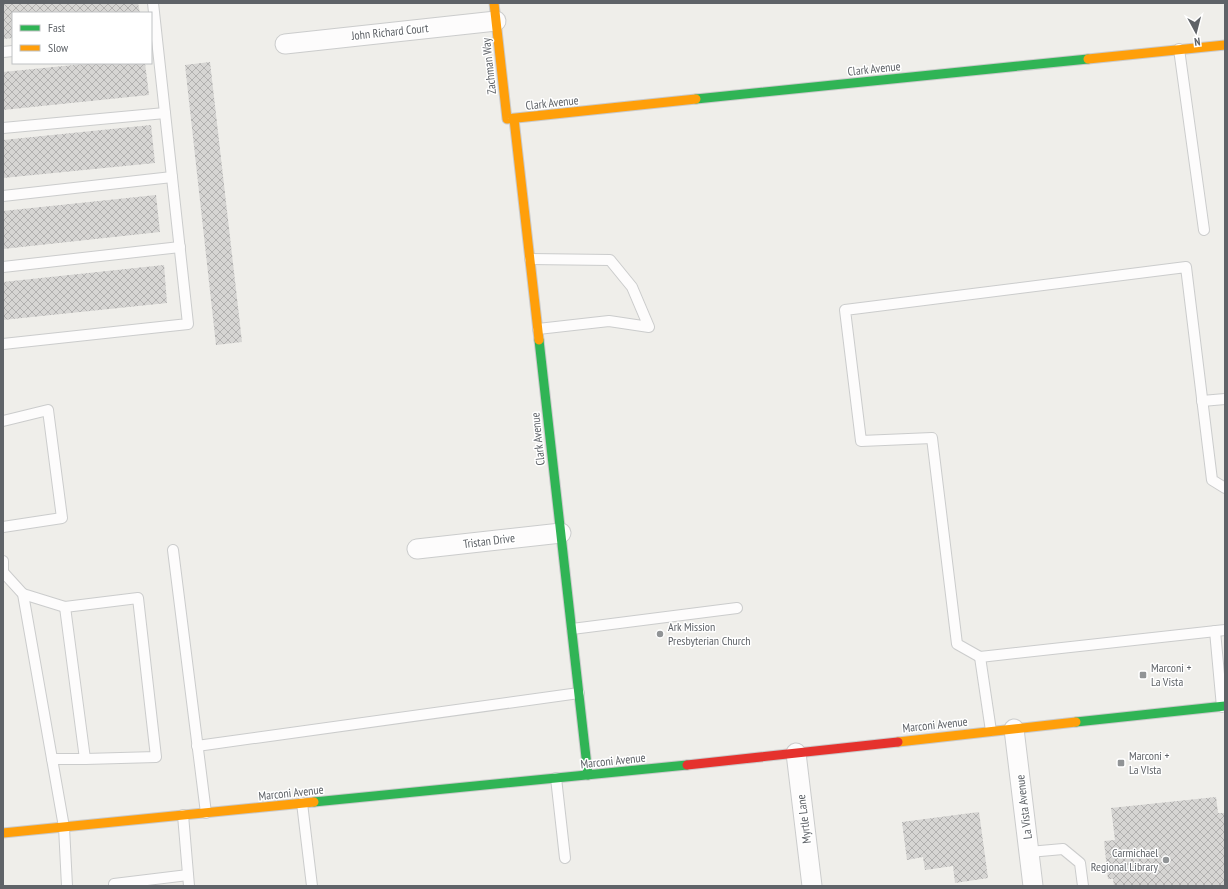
<svg xmlns="http://www.w3.org/2000/svg" width="1228" height="889" font-family="'PT Sans Narrow',sans-serif">
	<defs>
		<pattern id="building-cross-hatch" width="8" height="8" patternUnits="userSpaceOnUse"><rect width="8" height="8" fill="#d6d5d3"/><path d="M0 0l8 8M0 8l8-8" fill="none" stroke="#b1b0af"/></pattern>
	</defs>
	<rect width="100%" height="100%" fill="#efeeea"/>
	<g fill="url(#building-cross-hatch)">
		<path d="M3,3h135l2,10h-127v25l-10,1z"/>
		<path d="M210,62l32,280 -26,3 -31,-280z"/>
		<path d="M94,63h51l4,32 -146,15v-38z"/>
		<path d="M151,125l4,38 -152,15v-38z"/>
		<path d="M156,195l4,37 -157,17v-38z"/>
		<path d="M164,265l3,38 -164,17v-38z"/>
		<path d="M1216,797l2,16h7v73h-111l-1,-7h-5l-4,-38 11,-1 -4,-32z"/>
		<path d="M979,812l9,66 -33,5 -2,-17 -28,4 -2,-13 -16,3 -5,-38z"/>
	</g>
	<g fill="none" stroke-linecap="round" stroke-linejoin="round">
		<g stroke="#cbcccc" stroke-width="12">
			<g id="lane">
				<path d="M1179,49l25,181"/>
				<path d="M3,52l10,-1"/>
				<path d="M3,128l162,-15"/>
				<path d="M3,196l169,-19"/>
				<path d="M530,259l80,1 22,27 17,40 -40,-6 -71,8"/>
				<path d="M3,267l177,-20"/>
				<path d="M3,344l185,-20 -35,-321"/>
				<path d="M1202,401l23,-2"/>
				<path d="M3,421l45,-11 14,108 -59,9"/>
				<path d="M1225,488l-13,-8 -26,-213 -341,43 16,131 71,-3 25,206 23,13 245,-27"/>
				<path d="M173,550l33,263"/>
				<path d="M3,561v11l20,22 41,233 3,59"/>
				<path d="M23,594l42,13 73,-9 18,159 -71,2"/>
				<path d="M572,629l165,-21"/>
				<path d="M1215,631l7,76"/>
				<path d="M980,657l11,74"/>
				<path d="M197,746l382,-53"/>
				<path d="M52,759h33l-20,-152"/>
				<path d="M556,778l9,80"/>
				<path d="M302,803l10,83"/>
				<path d="M183,815l6,71"/>
				<path d="M1029,852l34,-3 17,14 3,23"/>
				<path d="M114,884l74,-9"/>
			</g>
		</g>
		<g stroke="#cbcccc" stroke-width="21">
			<g id="street">
				<path d="M285,44l211,-23"/>
				<path d="M417,549l144,-16"/>
				<path d="M1014,729l19,157"/>
				<path d="M796,753l16,133"/>
			</g>
		</g>
		<g stroke="#cacacb" stroke-width="11">
			<g id="fast">
				<path d="M696,99l392,-40"/>
				<path d="M539,340l49,435"/>
				<path d="M1076,722l149,-16"/>
				<path d="M314,802l373,-37"/>
			</g>
		</g>
		<g stroke="#cacacb" stroke-width="11">
			<g id="slow">
				<path d="M494,3l13,116 189,-20"/>
				<path d="M1088,59l137,-14"/>
				<path d="M514,119l25,221"/>
				<path d="M898,742l178,-20"/>
				<path d="M3,833l311,-31"/>
			</g>
		</g>
		<g stroke="#cacacb" stroke-width="11">
			<path id="jam" d="M687,765l211,-23"/>
		</g>
		<use href="#lane" stroke="#fdfcfc" stroke-width="10"/>
		<use href="#street" stroke="#fdfcfc" stroke-width="19"/>
		<use href="#fast" stroke="#30b455" stroke-width="9"/>
		<use href="#slow" stroke="#ff9f0a" stroke-width="9"/>
		<use href="#jam" stroke="#e5322d" stroke-width="9"/>
	</g>
	<g fill="#919496" stroke="#fff" stroke-width="1.5">
		<circle cx="660" cy="634" r="4"/>
		<rect x="1139" y="671" width="8" height="8" rx="2"/>
		<rect x="1117" y="759" width="8" height="8" rx="2"/>
		<circle cx="1166" cy="860" r="4"/>
	</g>
	<g text-anchor="middle" stroke-width="3" stroke-linejoin="round" paint-order="stroke">
		<g font-size="12" fill="#5f6368" stroke="#fff">
			<text transform="translate(390 32) rotate(-6)" y="4">John Richard Court</text>
			<text transform="translate(489 66) rotate(-96)" y="4">Zachman Way</text>
			<text transform="translate(874 69) rotate(-6)" y="4">Clark Avenue</text>
			<text transform="translate(552 103) rotate(-6)" y="4">Clark Avenue</text>
			<text transform="translate(538 439) rotate(-96)" y="4">Clark Avenue</text>
			<text transform="translate(489 541) rotate(-7)" y="4">Tristan Drive</text>
			<text transform="translate(935 725) rotate(-6)" y="4">Marconi Avenue</text>
			<text transform="translate(613 761) rotate(-6)" y="4">Marconi Avenue</text>
			<text transform="translate(291 793) rotate(-6)" y="4">Marconi Avenue</text>
			<text transform="translate(1024 807) rotate(-97)" y="4">La Vista Avenue</text>
			<text transform="translate(804 819) rotate(-97)" y="4">Myrtle Lane</text>
		</g>
		<g font-size="12" fill="#5f6368" stroke="#fff" text-anchor="start">
			<text x="668" y="631">Ark Mission<tspan x="668" dy="14">Presbyterian Church</tspan></text>
			<text x="1151" y="672">Marconi +<tspan x="1151" dy="14">La Vista</tspan></text>
			<text x="1129" y="760">Marconi +<tspan x="1129" dy="14">La VIsta</tspan></text>
			<text x="1158" y="857" text-anchor="end">Carmichael<tspan x="1158" dy="14">Regional Library</tspan></text>
		</g>
	</g>
	<rect width="1228" height="889" fill="none" stroke="#5f6368" stroke-width="8"/>
	<rect x="12" y="12" width="140" height="52" fill="#ffffff" stroke="#bfc1c3"/>
	<rect x="20" y="25" width="20" height="6" fill="#30b455" stroke="#bfc1c3"/>
	<text x="48" y="32" font-size="12" fill="#5f6368">Fast</text>
	<rect x="20" y="45" width="20" height="6" fill="#ff9f0a" stroke="#bfc1c3"/>
	<text x="48" y="52" font-size="12" fill="#5f6368">Slow</text>
	<g transform="translate(1196 32) rotate(173)" stroke="#ffffff" stroke-width="3" paint-order="stroke">
	<path d="M0-3L7 15L0 10L-7 15Z" fill="#5f6368"/>
	<text y="-6" font-size="11" font-weight="bold" text-anchor="middle" fill="#5f6368">N</text>
	</g>
</svg>
